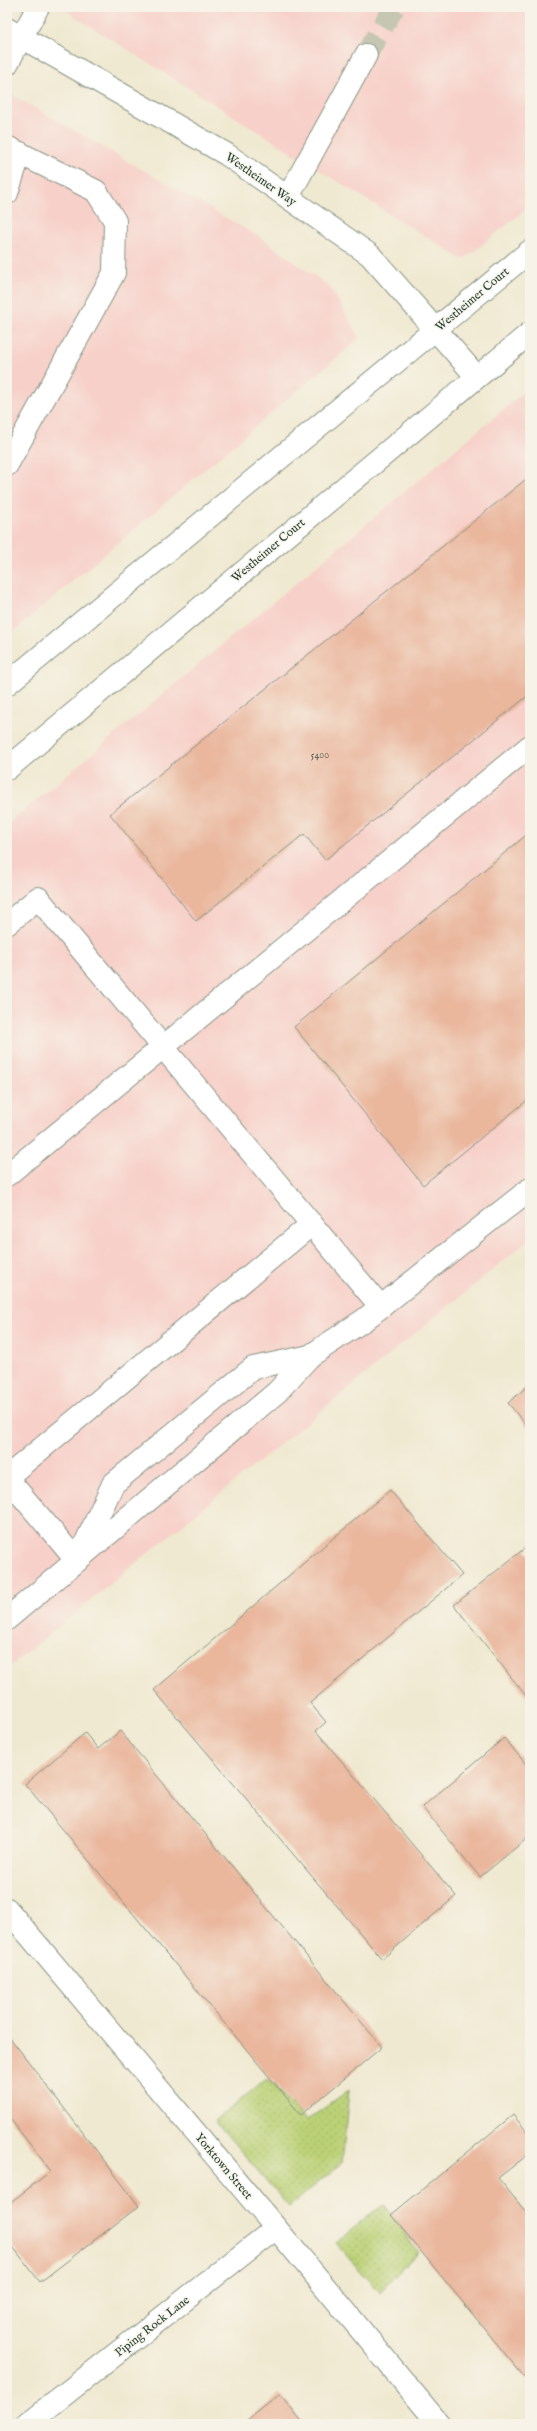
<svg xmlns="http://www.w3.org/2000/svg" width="537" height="2431" font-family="'IM FELL English',serif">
	<defs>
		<pattern id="grass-dots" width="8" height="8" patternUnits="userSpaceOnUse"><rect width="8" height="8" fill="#bbd176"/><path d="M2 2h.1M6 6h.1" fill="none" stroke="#a0b467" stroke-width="1.8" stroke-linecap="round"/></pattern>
	</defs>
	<rect width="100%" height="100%" fill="#f7f3e8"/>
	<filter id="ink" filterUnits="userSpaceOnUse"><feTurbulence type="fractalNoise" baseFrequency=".025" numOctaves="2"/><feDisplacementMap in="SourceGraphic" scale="8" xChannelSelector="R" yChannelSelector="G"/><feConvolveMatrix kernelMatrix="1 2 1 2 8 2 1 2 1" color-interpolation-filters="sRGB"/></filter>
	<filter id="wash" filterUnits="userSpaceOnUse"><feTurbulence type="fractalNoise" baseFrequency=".012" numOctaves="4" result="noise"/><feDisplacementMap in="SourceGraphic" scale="16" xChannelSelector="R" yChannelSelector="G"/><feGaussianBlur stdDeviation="0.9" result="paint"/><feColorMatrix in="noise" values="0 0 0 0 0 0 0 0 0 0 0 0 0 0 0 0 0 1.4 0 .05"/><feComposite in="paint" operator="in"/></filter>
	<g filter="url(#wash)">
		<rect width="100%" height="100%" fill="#f0e9d1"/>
		<g fill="#f7d0c9">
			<path d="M60,7h470v199l-67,54z"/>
			<path d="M7,92l254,146 69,49 30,51 -353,299z"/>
			<path d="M530,387v852l-523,430v-844z"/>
		</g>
		<g fill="url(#grass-dots)" stroke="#6d8755">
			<path d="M267,2078l39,43 43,-31 -7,73 -53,44 -74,-86z"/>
			<path d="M384,2204l34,48 -38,40 -45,-49z"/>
		</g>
		<g id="blocks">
			<g fill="#eab69c">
				<path d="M530,476v218l-205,166 -21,-26 -108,87 -86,-107z"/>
				<path d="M530,832v266l-107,87 -129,-158z"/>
				<path d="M530,1384v46l-22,-27z"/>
				<path d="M390,1490l72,85 -152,128 16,19 -10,9 140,165 -74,63 -228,-269z"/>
				<path d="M525,1548l5,7v146l-76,-96z"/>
				<path d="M120,1731l262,316 -81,68 -276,-331 60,-51 13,16z"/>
				<path d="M504,1738l26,31v67l-50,41 -58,-70z"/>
				<path d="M11,2039l128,167 -99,76 -33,-43v-34l44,-34 -44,-56v-73z"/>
				<path d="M513,2115l17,20v18l-32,25 32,39v167l-139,-169z"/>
				<path d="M280,2394l24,30h-61z"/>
			</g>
		</g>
	</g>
	<g filter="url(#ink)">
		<use href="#blocks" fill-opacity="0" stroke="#889382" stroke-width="1"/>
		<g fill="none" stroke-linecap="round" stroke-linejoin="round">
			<path stroke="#c6c7b2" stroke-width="22" stroke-dasharray="22 11" stroke-linecap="butt" d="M366,55l28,-48"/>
			<g stroke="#889382" stroke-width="24">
				<g id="minor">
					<path d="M7,29l219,125 144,101 107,122"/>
					<path d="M7,64l31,-57"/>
					<path d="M7,147l89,44 19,30 -1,52 -107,192"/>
					<path d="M7,193l13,-40"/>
					<path d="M288,197l78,-142"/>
					<path d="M7,684l523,-433"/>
					<path d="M7,769l523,-436"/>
					<path d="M7,924l31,-26 343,409"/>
					<path d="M7,1175l523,-429"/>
					<path d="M7,1477l305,-253"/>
					<path d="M7,1478l70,83"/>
					<path d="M80,1555l33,-71 140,-116 57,-12"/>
					<path d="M7,1619l270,-227 33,-36 54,-36 166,-131"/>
					<path d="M7,1909l269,319 163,196"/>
					<path d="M27,2424l249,-196"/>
				</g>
			</g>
			<use href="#minor" stroke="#fff" stroke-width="22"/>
		</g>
	</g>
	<g text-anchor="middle" stroke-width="3" stroke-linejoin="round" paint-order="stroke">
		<g font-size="10" fill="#525b4e">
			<text x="320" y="758">5400</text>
		</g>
		<g font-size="12" fill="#1f3d34" stroke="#f7f3e8">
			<text transform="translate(261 179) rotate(35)" y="4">Westheimer Way</text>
			<text transform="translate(472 299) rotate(-40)" y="4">Westheimer Court</text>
			<text transform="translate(268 550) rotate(-40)" y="4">Westheimer Court</text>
			<text transform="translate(224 2166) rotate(50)" y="4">Yorktown Street</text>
			<text transform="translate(152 2326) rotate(-38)" y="4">Piping Rock Lane</text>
		</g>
	</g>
	<rect width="537" height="2431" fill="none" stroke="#f7f3e8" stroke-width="24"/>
</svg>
